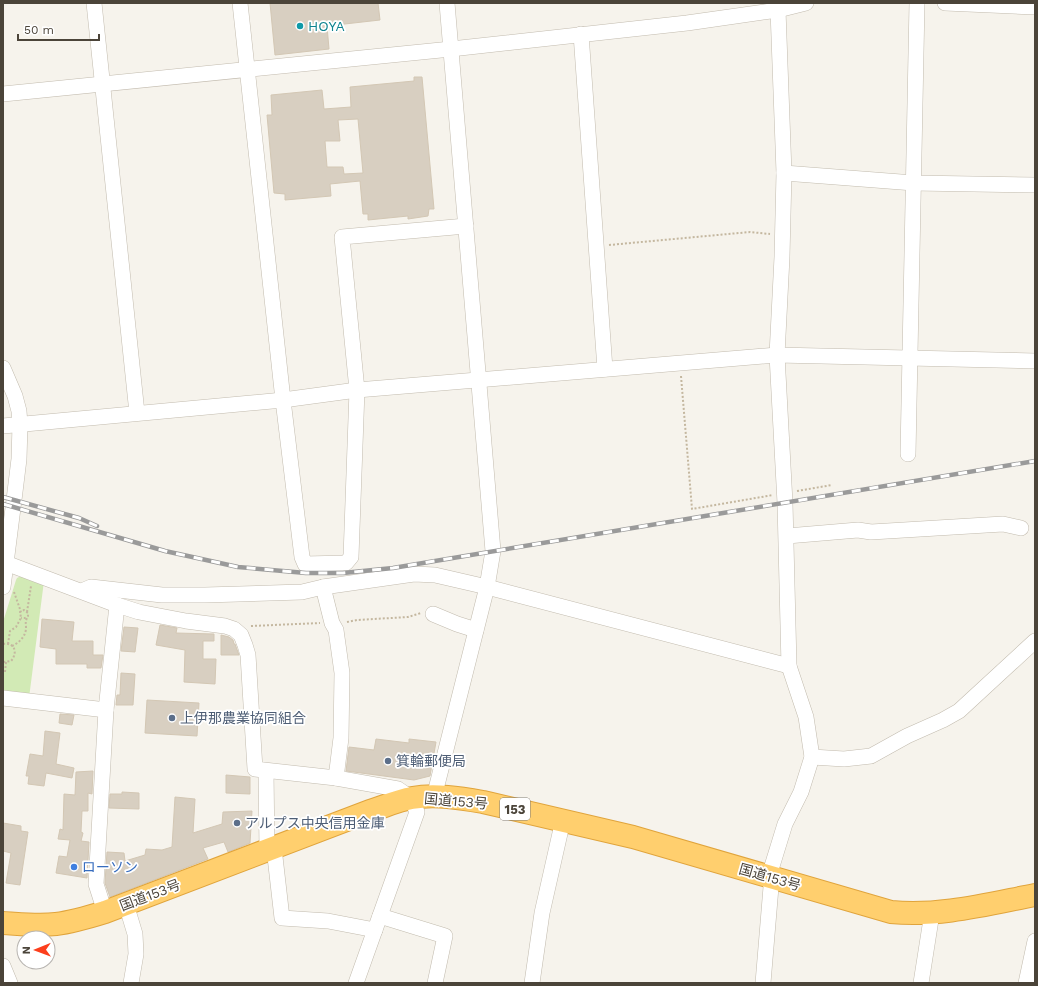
<svg xmlns="http://www.w3.org/2000/svg" width="1038" height="986" font-family="'Work Sans','Noto Sans JP',sans-serif">
	<rect width="100%" height="100%" fill="#f6f3ec"/>
	<path fill="#d2eab5" d="M21,576l14,6 9,-1 -15,117 -26,-4v-72l13,-42 1,-2z"/>
	<g fill="#d8cfc1" stroke="#d3c7b4" fill-rule="evenodd">
		<path d="M270,3h108l2,17 -53,6 2,23 -54,6z"/>
		<path d="M414,77h8l12,132h-5l-1,7 -20,3v-3l-40,4v-6h-5l-3,-33 -30,3 1,12 -46,4v-6l-11,-1 -7,-78h5l-1,-20 51,-5 2,19 27,-2 -1,-20 64,-6zM358,119l5,54 -19,1 -1,-7h-16l-2,-26h15l-2,-21z"/>
		<path d="M42,619l32,3 -2,19h21v14h10l-2,13h-14v-4h-31v-15l-16,-2z"/>
		<path d="M160,625l17,3 -1,5 38,1v7h-11v18h13l-1,25 -31,-2 1,-32 -29,-5z"/>
		<path d="M124,627l14,1 -3,24 -14,-1z"/>
		<path d="M221,635l8,2 4,3 1,4h1l4,11h-18z"/>
		<path d="M121,673l14,1 -2,31h-17l1,-10h3z"/>
		<path d="M147,700l52,3 -2,33 -52,-3z"/>
		<path d="M60,714l14,1 -2,10 -13,-2z"/>
		<path d="M45,731l15,2 -4,31 18,4 -2,10 -26,-5 -2,13 -16,-2 1,-8h-3l4,-22 13,2z"/>
		<path d="M376,739l33,4v-4l27,3 -6,34 -16,4 -68,-9 3,-24 25,3z"/>
		<path d="M93,771l-1,23 -4,-1v18h-6l-1,21 2,1 -2,8 8,1 -2,36 -31,-5 3,-17 8,1 3,-17 -12,-1 2,-10 3,1 1,-36 11,1 1,-23z"/>
		<path d="M226,775l24,2v17l-24,-1z"/>
		<path d="M122,792l17,1v16l-30,-1 1,-14h12z"/>
		<path d="M175,797l20,2 -2,34 29,-9 1,-12 29,-1 -2,32 -22,9 -4,-10 -21,6 5,11 -98,38 -5,-14 2,-31 17,1 1,8 20,-6 1,-6 16,1 10,-3z"/>
		<path d="M3,823l18,3v5l7,1 -8,53 -14,-2 5,-30 -8,-2z"/>
	</g>
	<g fill="none" stroke-linecap="round" stroke-linejoin="round">
		<g stroke="#c2bbae" stroke-width="16">
			<g id="minor">
				<path d="M94,3l43,410"/>
				<path d="M240,3l43,397 19,157 3,7 41,-1 5,-6 6,-167 -15,-153 124,-11"/>
				<path d="M945,3l90,4"/>
				<path d="M581,34l24,335"/>
				<path d="M3,94l448,-45 236,-26 91,-13 28,-7"/>
				<path d="M784,173l130,10 121,2"/>
				<path d="M3,368l12,28 4,15 1,14 -1,34 -5,41 -11,87"/>
				<path d="M3,426l280,-26 74,-10 420,-35 258,6"/>
				<path d="M908,454l9,-451"/>
				<path d="M787,536l71,-6 13,2 132,-8 18,4"/>
				<path d="M3,562l114,43 22,7 47,9 39,5 9,3 7,6 4,10 3,10 7,114 81,9 62,11 13,9 6,14 -61,171"/>
				<path d="M323,587l9,36 4,7 6,43 -1,65 -5,40"/>
				<path d="M84,590l7,-3 71,8h43l97,-3 21,-5 91,-13 21,1 52,12 302,79"/>
				<path d="M433,614l24,10 19,6"/>
				<path d="M3,698l103,12"/>
				<path d="M812,757l32,2 27,-3 36,-20 36,-16 16,-9 76,-70"/>
				<path d="M266,771l1,80"/>
				<path d="M434,797l53,-210 6,-36 -46,-548"/>
				<path d="M274,848l8,70 46,3 47,9"/>
				<path d="M126,904l9,30 1,20 -5,29"/>
				<path d="M105,912l-9,-28 10,-174 11,-105"/>
				<path d="M380,916l65,20 -10,47"/>
				<path d="M3,966l7,17"/>
				<path d="M532,983l10,-70 21,-93"/>
				<path d="M763,983l8,-96 -2,-11 16,-52 16,-32 11,-35 -6,-40 -17,-51 -4,-163 -8,-148 5,-98 2,-84 -6,-163"/>
				<path d="M921,983l11,-70"/>
				<path d="M1026,983l9,-42"/>
			</g>
		</g>
		<g stroke="#e0a43c" stroke-width="24">
			<path id="highway" d="M3,923c18,1 35,3 53,1 17,-2 33,-7 49,-12l265,-101c13,-4 29,-11 42,-13 23,-4 48,0 71,4l150,35 258,75c48,5 97,-8 144,-17"/>
		</g>
		<g stroke="#c4b79f" stroke-width="2" stroke-dasharray="2 2" stroke-linecap="butt">
			<path d="M609,245l141,-13 20,2"/>
			<path d="M681,376l11,133 81,-14"/>
			<path d="M797,491l35,-6"/>
			<path d="M14,592l7,20"/>
			<path d="M27,612l4,-26"/>
			<path d="M347,622l10,-2 51,-3 13,-4"/>
			<path d="M251,626l69,-3"/>
			<path d="M3,644c12,-2 15,9 8,17l-8,1"/>
			<path d="M8,644l2,-13 6,-4 5,-9 -1,-6 4,-2 4,3v3l-3,2h-4"/>
			<path d="M12,646c7,-3 14,-10 14,-18 0,-5 -1,-6 1,-10"/>
			<path d="M5,672l1,-10"/>
		</g>
		<use href="#minor" stroke="#fff" stroke-width="15"/>
		<use href="#highway" stroke="#ffcf6e" stroke-width="22"/>
		<g stroke="#9a9a9a" stroke-width="4.5">
			<g id="rail">
				<path d="M3,497l76,21 18,8"/>
				<path d="M3,504l162,47 73,16 68,6h37l50,-5 642,-107"/>
			</g>
		</g>
		<use href="#rail" stroke="#fff" stroke-width="3" stroke-dasharray="9" stroke-linecap="butt"/>
	</g>
	<circle fill="#0f9aa8" stroke="#fff" stroke-width="1.5" cx="300" cy="26" r="4"/>
	<g fill="#5c6f8a" stroke="#fff" stroke-width="1.5">
		<circle cx="172" cy="718" r="4"/>
		<circle cx="388" cy="761" r="4"/>
		<circle cx="237" cy="823" r="4"/>
	</g>
	<circle fill="#3f7fe0" stroke="#fff" stroke-width="1.5" cx="74" cy="867" r="4"/>
	<g text-anchor="middle" stroke-width="3.5" stroke-linejoin="round" paint-order="stroke">
		<rect fill="#fff" stroke="#817c74" stroke-width="1" x="500" y="798" width="30" height="22" rx="3"/>
		<g font-size="13" font-weight="bold" fill="#4b4439">
			<text x="515" y="814">153</text>
		</g>
		<g font-size="14" fill="#0d838f" stroke="#fff" text-anchor="start">
			<text x="308" y="31">HOYA</text>
		</g>
		<g font-size="14" fill="#4e5e75" stroke="#fff" text-anchor="start">
			<text x="180" y="723">上伊那農業協同組合</text>
			<text x="396" y="766">箕輪郵便局</text>
			<text x="245" y="828">アルプス中央信用金庫</text>
		</g>
		<g font-size="14" fill="#4b4439" stroke="#fff">
			<text transform="translate(456 801) rotate(5)" y="5">国道153号</text>
			<text transform="translate(770 877) rotate(16)" y="5">国道153号</text>
			<text transform="translate(150 895) rotate(-21)" y="5">国道153号</text>
		</g>
		<g font-size="14" fill="#366cbe" stroke="#fff" text-anchor="start">
			<text x="82" y="872">ローソン</text>
		</g>
	</g>
	<rect width="1038" height="986" fill="none" stroke="#4b4439" stroke-width="8"/>
	<g transform="translate(36 950) rotate(269)"><circle r="19" fill="#ffffff" stroke="#b7b4b0"/>
	<path d="M0-3L7 15L0 10L-7 15Z" fill="#fc3f1d"/>
	<text y="-6" font-size="11" font-weight="bold" text-anchor="middle" fill="#4b4439">N</text>
	</g>
	<path d="M18 34v6h81v-6" fill="none" stroke="#4b4439" stroke-width="2"/>
	<text x="24" y="34" font-size="12" fill="#4b4439" stroke="#ffffff" stroke-width="3" paint-order="stroke">50 m</text>
</svg>
